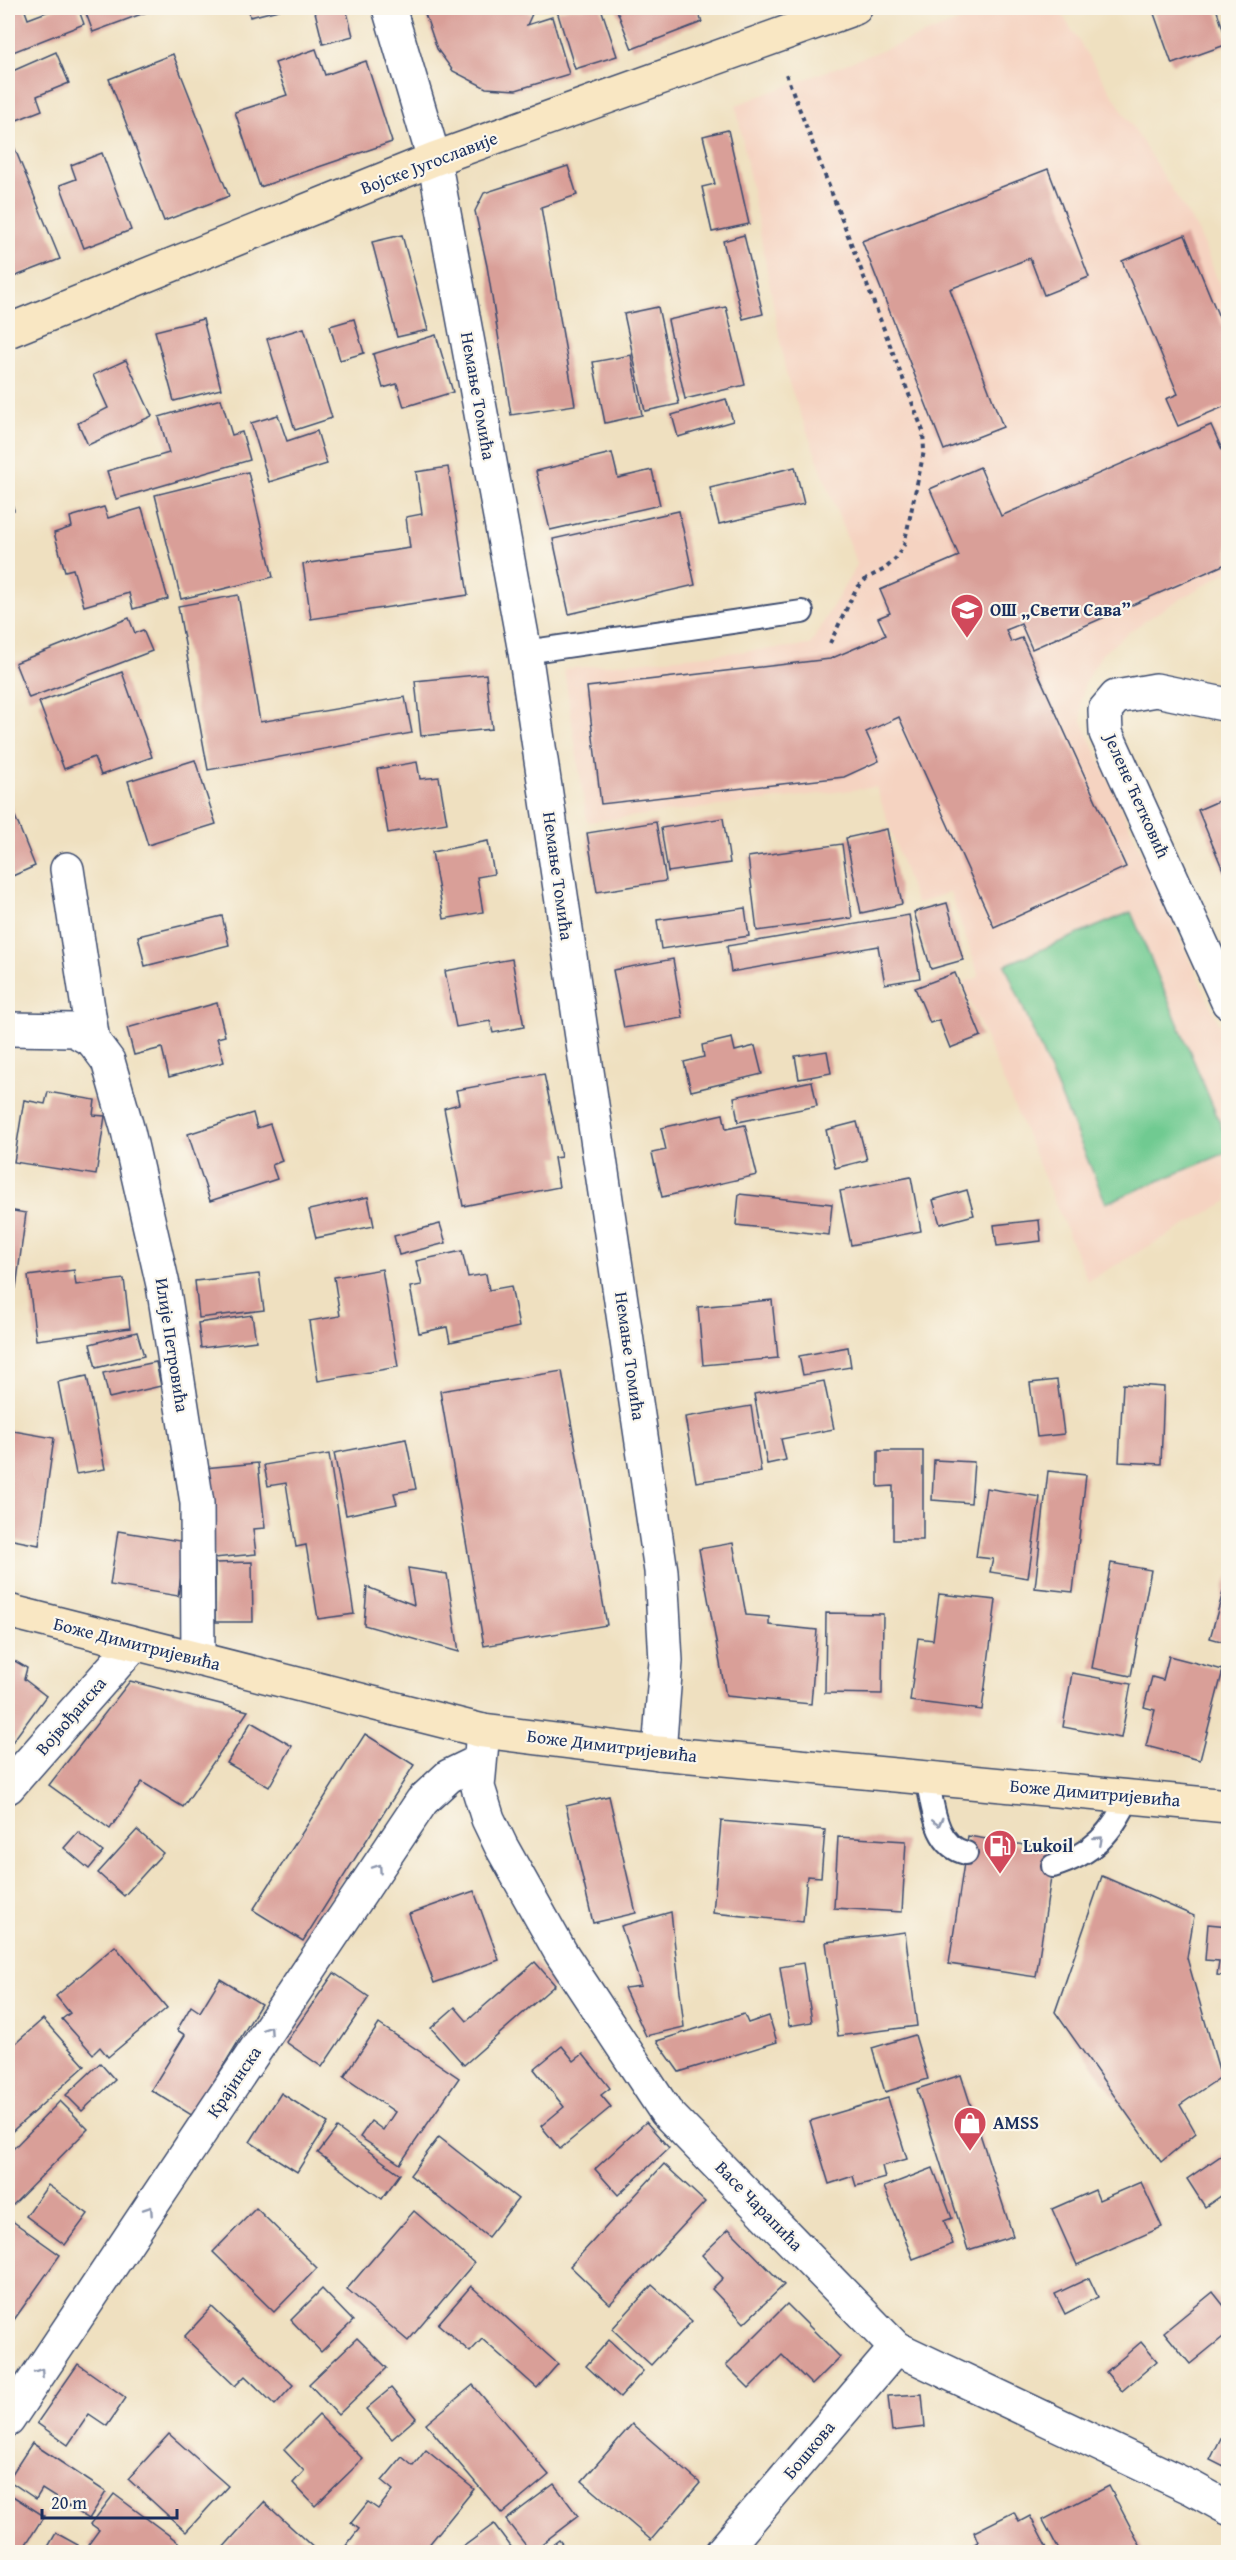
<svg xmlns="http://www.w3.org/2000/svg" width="1236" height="2560" font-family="'Gentium Book Plus',serif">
	<rect width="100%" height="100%" fill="#fbf7ec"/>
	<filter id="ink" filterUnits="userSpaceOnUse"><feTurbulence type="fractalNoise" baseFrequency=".0167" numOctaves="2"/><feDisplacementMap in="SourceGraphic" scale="12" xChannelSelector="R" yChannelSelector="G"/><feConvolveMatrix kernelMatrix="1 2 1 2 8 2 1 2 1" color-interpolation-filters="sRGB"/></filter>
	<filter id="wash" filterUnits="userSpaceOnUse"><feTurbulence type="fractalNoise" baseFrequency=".008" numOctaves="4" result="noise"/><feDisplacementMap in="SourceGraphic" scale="24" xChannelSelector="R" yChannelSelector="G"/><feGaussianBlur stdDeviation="1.35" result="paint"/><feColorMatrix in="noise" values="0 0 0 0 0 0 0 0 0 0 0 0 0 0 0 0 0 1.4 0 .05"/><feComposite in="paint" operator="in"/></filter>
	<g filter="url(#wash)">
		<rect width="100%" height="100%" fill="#efe0c0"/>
		<path fill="#f5d3c1" d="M995,8h63l140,223 30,75v265l-71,42 -28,19 -27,22 -17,28 -4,19 1,20 146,323v157l-140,80 -126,-298 17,-6 -29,-85 -34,12 -40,-117 -289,35 -23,-153 246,-24 47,-80 -70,-187 -51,-273z"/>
		<path fill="#70ca91" stroke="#467c78" stroke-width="1.5" d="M1131,912l97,230v10l-122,51 -101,-238z"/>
		<g id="blocks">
			<g fill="#d99f98">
				<path d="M8,8h16l4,11 29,-11h21l6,16 -76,30z"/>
				<path d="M84,8h71v1l-62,23z"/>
				<path d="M248,8h38l-36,9z"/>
				<path d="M314,8h32l7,28 -30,8z"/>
				<path d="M423,8h94l15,6 -5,11 25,-8 17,57 -53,16 -30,-2 -33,-17 -16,-22z"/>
				<path d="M569,8h32l16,48 -42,13 -18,-58z"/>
				<path d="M616,8h80l6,14 -70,27z"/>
				<path d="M1152,8h64l12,36 -56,20z"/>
				<path d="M316,49l9,26 41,-14 26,81 -132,45 -25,-75 52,-17 -12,-32z"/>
				<path d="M56,52l13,31 -32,13 5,14 -30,12 -4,-11v-38z"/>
				<path d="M173,54l56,142 -65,25 -55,-142z"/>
				<path d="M728,130l21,94 -37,8 -10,-45 13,-3 -12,-48z"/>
				<path d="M8,132l52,127 -49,19 -3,-8z"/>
				<path d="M102,153l29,77 -47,18 -24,-63 16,-6 -5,-14z"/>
				<path d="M568,166l9,29 -36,12 34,198 -64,10 -24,-149 -12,-55 9,-18z"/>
				<path d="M1048,169l41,108 -45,18 -14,-37 -80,31 53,138 -59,23 -82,-209z"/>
				<path d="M402,235l26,95 -31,7 -25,-95z"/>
				<path d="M744,235l19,79 -20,5 -20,-78z"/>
				<path d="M1185,235l43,104v66l-50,21 -12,-27 12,-5 -56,-133z"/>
				<path d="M658,307l21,97 -34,7 -21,-97z"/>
				<path d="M726,307l19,78 -60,14 -17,-79z"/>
				<path d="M203,319l18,70 -47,12 -19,-70z"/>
				<path d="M354,319l10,34 -24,7 -10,-34z"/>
				<path d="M304,328l28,90 -37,12 -28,-91z"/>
				<path d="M436,335l17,57 -49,15 -7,-23 -14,4 -10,-34z"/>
				<path d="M631,355l11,60 -37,8 -12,-61z"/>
				<path d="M126,360l26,56 -64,29 -10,-22 30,-15 -15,-33z"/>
				<path d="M221,399l11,36 10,-3 8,28 -134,39 -9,-28 62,-18 -10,-36z"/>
				<path d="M726,399l7,22 -55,16 -6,-22z"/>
				<path d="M278,415l9,26 30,-10 10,33 -58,18 -18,-59z"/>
				<path d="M1211,425l17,38v100l-196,86 -11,-25 -15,6 5,12 11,-4 104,229 -132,60 -95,-210 -33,15 13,29 -35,16 -243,27 -14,-117 243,-28 56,-24 -8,-17 12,-5 -10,-23 79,-34 -29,-67 50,-22 21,49z"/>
				<path d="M612,453l6,25 34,-8 8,35 -110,25 -14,-59z"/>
				<path d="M448,467l20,128 -157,24 -8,-55 107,-16 -4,-31 16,-3 -6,-42z"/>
				<path d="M795,467l9,37 -85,20 -9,-36z"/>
				<path d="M248,472l25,105 -92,22 -26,-104z"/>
				<path d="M8,492l6,18 -6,2z"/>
				<path d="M104,507l4,11 34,-10 26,91 -35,10 -4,-16 -45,13 -11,-37 -8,2 -11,-38 18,-6 -2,-10z"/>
				<path d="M679,511l16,74 -126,29 -16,-75z"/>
				<path d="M238,595l22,127 145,-25 7,36 -204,37 -30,-164z"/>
				<path d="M129,618l6,15 8,-3 9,21 -123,47 -14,-35z"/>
				<path d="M122,672l30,85 -51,18 -7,-18 -30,12 -25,-67z"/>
				<path d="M486,674l6,55 -71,7 -6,-55z"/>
				<path d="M195,760l21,64 -68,21 -20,-64z"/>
				<path d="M417,762l3,17 19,-2 8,46 -59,10 -11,-64z"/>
				<path d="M1228,797v85l-30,-72z"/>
				<path d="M8,799l27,67 -27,12z"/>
				<path d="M723,818l7,45 -62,9 -7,-44z"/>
				<path d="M656,822l10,59 -69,11 -10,-59z"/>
				<path d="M887,829l15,75 -41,9 -15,-75z"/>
				<path d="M488,841l6,33 -17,3 6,35 -39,7 -12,-67z"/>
				<path d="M842,844l10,74 -95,13 -9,-74z"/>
				<path d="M947,903l16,57 -32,9 -17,-57z"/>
				<path d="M745,908l4,28 -88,13 -4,-29z"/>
				<path d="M909,915l11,63 -35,6 -7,-38 -147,26 -4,-26z"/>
				<path d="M222,916l7,29 -84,21 -7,-30z"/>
				<path d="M512,959l12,68 -31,6 -3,-12 -34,6 -11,-56z"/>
				<path d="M673,959l10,59 -59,10 -11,-58z"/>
				<path d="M955,973l26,63 -31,12 -11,-28 -9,3 -15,-35z"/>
				<path d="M217,1003l8,33 -8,2 7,24 -55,15 -7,-29 -28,7 -7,-27z"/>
				<path d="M732,1038l3,13 20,-5 7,28 -71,17 -7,-29 20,-5 -2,-12z"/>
				<path d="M827,1051l4,22 -32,6 -4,-23z"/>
				<path d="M544,1074l17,83 -7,1 5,29 -96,19 -19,-98 15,-4 -3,-14z"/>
				<path d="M812,1081l5,25 -79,16 -4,-25z"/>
				<path d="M48,1092l47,8 -2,15 12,1 -9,59 -82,-13 10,-62 21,4z"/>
				<path d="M253,1113l4,15 13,-4 12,37 -10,4 5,14 -67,22 -22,-67z"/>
				<path d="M723,1114l3,15 19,-4 12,50 -95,22 -10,-44 14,-3 -5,-22z"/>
				<path d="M857,1122l10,38 -32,8 -9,-38z"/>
				<path d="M911,1177l10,54 -70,14 -11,-54z"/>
				<path d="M967,1190l7,25 -34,9 -7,-24z"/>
				<path d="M739,1194l93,10 -3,31 -93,-10z"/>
				<path d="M368,1197l6,29 -58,12 -7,-28z"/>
				<path d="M8,1210l18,3 -10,75 -8,-2z"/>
				<path d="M1039,1220l2,21 -44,5 -3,-21z"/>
				<path d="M440,1224l6,19 -47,12 -5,-19z"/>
				<path d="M462,1251l6,26 18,-3 3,16 22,-4 8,41 -69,15 -3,-15 -28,6 -9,-46 12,-2 -6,-24z"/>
				<path d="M382,1269l16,98 -80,14 -9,-60 31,-5 -6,-39z"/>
				<path d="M74,1270l2,15 48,-6 6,49 -94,12 -8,-64z"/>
				<path d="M259,1274l5,36 -65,8 -4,-37z"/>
				<path d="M772,1300l6,58 -75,7 -5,-58z"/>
				<path d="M252,1315l4,26 -55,7 -3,-25z"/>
				<path d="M137,1332l7,24 -48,12 -6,-24z"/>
				<path d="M848,1347l3,20 -48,8 -4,-19z"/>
				<path d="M156,1362l5,24 -52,12 -6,-25z"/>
				<path d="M562,1371l45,254 -123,21 -44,-255z"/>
				<path d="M87,1376l18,93 -29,5 -18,-92z"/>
				<path d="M1057,1380l7,54 -27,3 -7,-54z"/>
				<path d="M824,1381l10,48 -53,10 5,21 -19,4 -13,-70z"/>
				<path d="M1123,1384l41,3 -3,77 -42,-2z"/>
				<path d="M751,1406l10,66 -65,10 -11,-65z"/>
				<path d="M8,1430l46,8 -15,107 -31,-6z"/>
				<path d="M406,1439l10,50 -22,4 3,11 -51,11 -12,-62z"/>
				<path d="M878,1451h45v89h-30v-54l-15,1z"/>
				<path d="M329,1454l25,160 -36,5 -12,-74 -10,2 -10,-64 -18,3 -4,-21z"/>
				<path d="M934,1460l40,2 -3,41 -39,-3z"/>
				<path d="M258,1463l7,65 -12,1 3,25 -42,4 -10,-90z"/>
				<path d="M1048,1471l38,4 -13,117 -38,-4z"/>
				<path d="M986,1488l54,9 -12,81 -38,-6 3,-13 -17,-2z"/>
				<path d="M118,1531l68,11 -8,54 -68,-11z"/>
				<path d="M733,1543l13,72 23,2v8l48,5 -6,74 -85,-8 -27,-147z"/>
				<path d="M252,1562l1,60h-38v-59z"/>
				<path d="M1111,1563l40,7 -20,106 -39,-8z"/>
				<path d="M408,1568l39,6 12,78 -95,-27 3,-38 47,18z"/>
				<path d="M1228,1575v68l-18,-5z"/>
				<path d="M939,1594l57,6 -14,110 -72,-9 8,-63 15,2z"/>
				<path d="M826,1613l57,1 -1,80 -57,-1z"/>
				<path d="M1169,1656l54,14 -23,90 -54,-14 9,-36 -11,-3 8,-30 11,3z"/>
				<path d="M8,1657l19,11 -3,11 22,17 -38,52z"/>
				<path d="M1072,1673l59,11 -10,54 -58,-11z"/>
				<path d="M130,1681l118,30 -65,96 -41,-25 -32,47 -61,-44z"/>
				<path d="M251,1722l41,24 -23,41 -42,-24z"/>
				<path d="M365,1734l49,31 -111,176 -50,-31z"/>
				<path d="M609,1796l27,117 -43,10 -27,-117z"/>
				<path d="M721,1821l104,9 -4,47 -14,-1 -4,46 -90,-9z"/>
				<path d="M137,1830l26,23 -39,43 -26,-23z"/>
				<path d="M78,1832l25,20 -14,17 -25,-21z"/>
				<path d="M968,1836l87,14 -19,127 -87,-13z"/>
				<path d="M838,1837l68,4 -4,71 -68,-4z"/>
				<path d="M1102,1876l92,40 -7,42 34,119 -41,28 16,28 -35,29 -106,-150z"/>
				<path d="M474,1891l25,69 -65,23 -25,-69z"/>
				<path d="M671,1912l13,115 -38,9 -22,-48 17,-2 -20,-60z"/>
				<path d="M1208,1924l20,2v50l-11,-1 2,-14 -14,-1z"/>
				<path d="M905,1932l12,94 -79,10 -12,-94z"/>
				<path d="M115,1946l52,62 -59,49 -8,-10 -7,7 -31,-35 8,-6 -14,-17z"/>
				<path d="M535,1962l20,23 -91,80 -33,-37 24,-21 12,14z"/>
				<path d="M803,1963l9,59 -23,4 -9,-59z"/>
				<path d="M334,1973l35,24 -47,70 -36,-25z"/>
				<path d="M220,1979l41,25 -68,112 -42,-26 34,-55 -8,-5 14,-24 9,6z"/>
				<path d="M744,2014l4,9 21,-7 8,26 -98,30 -22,-31z"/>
				<path d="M43,2019l42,47 -77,69v-70l5,-5 -5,-5v-5z"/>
				<path d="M379,2024l80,54 -59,86 -40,-27 11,-16 12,9 12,-18 -51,-35z"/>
				<path d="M915,2035l13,44 -43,13 -13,-44z"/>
				<path d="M562,2046l12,15 9,-7 27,34 -9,7 10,12 -51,42 -19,-23 23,-19 -30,-38z"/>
				<path d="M100,2063l15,17 -33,31 -16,-16z"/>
				<path d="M961,2075l52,161 -45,14 -51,-161z"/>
				<path d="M281,2093l47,30 -31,49 -47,-30z"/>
				<path d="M888,2098l19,61 -25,7 3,12 -29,8 -3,-10 -24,8 -19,-63z"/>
				<path d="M60,2101l28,28 -77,78 -3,-3v-50z"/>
				<path d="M646,2122l23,26 -51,47 -23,-26z"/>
				<path d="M337,2128l63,46 -18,25 -64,-46z"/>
				<path d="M439,2137l79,62 -30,38 -78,-62z"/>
				<path d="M1228,2151v40l-23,16 -18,-28z"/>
				<path d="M664,2164l41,38 -95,102 -40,-38z"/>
				<path d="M933,2168l19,50 -8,3 9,23 -40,15 -29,-72z"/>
				<path d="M1141,2182l21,45 -85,38 -25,-56 43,-19 4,10z"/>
				<path d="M48,2185l40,29 -23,31 -39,-29z"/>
				<path d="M256,2208l61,60 -43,44 -61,-60z"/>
				<path d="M414,2211l60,52 -66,78 -61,-52z"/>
				<path d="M8,2218l52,37 -49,69 -3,-3z"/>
				<path d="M729,2229l55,56 -40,38 -32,-34 11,-11 -21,-23z"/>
				<path d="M1089,2278l9,19 -33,17 -10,-20z"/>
				<path d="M652,2285l40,36 -41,44 -39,-36z"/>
				<path d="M471,2286l87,78 -21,24 -55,-49 -12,13 -32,-28z"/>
				<path d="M322,2289l31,32 -32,31 -30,-32z"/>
				<path d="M1213,2292l15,19v22l-38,31 -26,-32z"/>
				<path d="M787,2304l53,53 -28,28 -30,-30 -33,33 -23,-23z"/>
				<path d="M212,2307l81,78 -18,20 -30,-29 -10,10 -51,-49z"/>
				<path d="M357,2338l30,30 -49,47 -29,-31z"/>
				<path d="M609,2340l34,31 -23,26 -34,-31z"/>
				<path d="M1141,2342l16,19 -35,30 -16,-19z"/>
				<path d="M78,2364l48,34 -19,28 -18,-12 -21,31 -31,-22z"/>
				<path d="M473,2385l76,90 -47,39 -76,-90z"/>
				<path d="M391,2388l25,30 -24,21 -26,-30z"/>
				<path d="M922,2394l3,33 -33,4 -4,-35z"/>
				<path d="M319,2415l44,44 -48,47 -22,-23 11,-12 -20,-21z"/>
				<path d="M632,2424l68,59 -49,57 -69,-59z"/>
				<path d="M1228,2424v45l-18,-9z"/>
				<path d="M169,2434l59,52 -42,46 -58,-53z"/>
				<path d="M32,2443l74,49 -17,27 -47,-30 -6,10 -28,-19z"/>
				<path d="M426,2450l48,39 -51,63h-72l-6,-5 14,-18 -8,-6 17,-21 10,7 15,-19 -11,-9 20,-24 11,9z"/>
				<path d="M554,2484l24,32 -47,36 -25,-32z"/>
				<path d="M1109,2486l34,65 -4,1h-79l-17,-32z"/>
				<path d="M8,2493l36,23 -23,36 -8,-5 -5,5z"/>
				<path d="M114,2494l68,51 -5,7h-79l-10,-7 11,-15 -8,-6z"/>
				<path d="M264,2502l54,50h-94l-3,-2z"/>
				<path d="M1014,2512l5,10 11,-6 19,36h-77l-3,-5 9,-5 -4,-10z"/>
				<path d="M494,2524l21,28h-59z"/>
				<path d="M56,2533l22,12 -4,7h-29z"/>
				<path d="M559,2540l10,12h-26z"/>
			</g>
		</g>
	</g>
	<g filter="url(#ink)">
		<use href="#blocks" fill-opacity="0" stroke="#3b4a6d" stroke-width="1.5"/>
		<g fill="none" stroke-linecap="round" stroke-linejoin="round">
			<g stroke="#3b4a6d" stroke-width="26">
				<g id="service">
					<path d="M525,652l277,-40"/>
					<path d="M927,1778c6,26 7,68 39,75"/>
					<path d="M1053,1866c40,-12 59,-33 76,-70"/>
				</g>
			</g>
			<g stroke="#3b4a6d" stroke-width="36">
				<g id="minor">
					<path d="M1228,705l-72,-15 -40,7 -11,13 1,23 122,269"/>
					<path d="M67,869l26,172"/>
					<path d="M8,1029l66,1 19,11 15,20 20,70 35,154 34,218 1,156"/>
					<path d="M483,1731l-5,56 10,32 13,27 60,107 105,159 230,236 296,140 36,20"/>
					<path d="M8,1787l126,-143"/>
					<path d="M8,2420l414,-619 27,-25 29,-14"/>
					<path d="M722,2552l174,-204"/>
				</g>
			</g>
			<g stroke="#3b4a6d" stroke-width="36">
				<path id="tertiary" d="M389,8l45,151 91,493 136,919 5,90 -7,92"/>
			</g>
			<g stroke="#3b4a6d" stroke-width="36">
				<g id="secondary">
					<path d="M8,331l426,-172 421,-151"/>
					<path d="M8,1611l475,120 176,22 569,53"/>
				</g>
			</g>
			<path stroke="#3b4a6d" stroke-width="4" stroke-dasharray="4.5 4.5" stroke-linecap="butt" d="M786,74l137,357 1,20 -20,94 -8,13 -11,11 -18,9 -11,11 -26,54"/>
			<use href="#service" stroke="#fff" stroke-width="22"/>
			<use href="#minor" stroke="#fff" stroke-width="33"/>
			<use href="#tertiary" stroke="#fff" stroke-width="33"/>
			<use href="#secondary" stroke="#f9e7c3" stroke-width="33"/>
		</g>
		<defs><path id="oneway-chevron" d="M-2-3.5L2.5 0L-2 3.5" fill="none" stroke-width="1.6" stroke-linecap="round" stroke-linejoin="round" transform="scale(1.5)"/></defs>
		<g stroke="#8d97ae">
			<use href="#oneway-chevron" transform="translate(938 1822) rotate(76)"/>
			<use href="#oneway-chevron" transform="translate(1099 1840) rotate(-42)"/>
			<use href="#oneway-chevron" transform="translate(378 1868) rotate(-56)"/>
			<use href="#oneway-chevron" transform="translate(269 2030) rotate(-56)"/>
			<use href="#oneway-chevron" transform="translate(149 2210) rotate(-56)"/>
			<use href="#oneway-chevron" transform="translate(40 2372) rotate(-56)"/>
		</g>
	</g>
	<defs>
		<g id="school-pin" transform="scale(1.725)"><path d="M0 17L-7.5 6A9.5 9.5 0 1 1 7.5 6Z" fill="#d1495b" stroke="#fbf7ec"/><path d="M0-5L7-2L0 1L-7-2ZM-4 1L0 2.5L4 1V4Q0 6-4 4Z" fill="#fff"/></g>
		<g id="fuel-pin" transform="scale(1.725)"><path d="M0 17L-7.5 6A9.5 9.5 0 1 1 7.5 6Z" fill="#d1495b" stroke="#fbf7ec"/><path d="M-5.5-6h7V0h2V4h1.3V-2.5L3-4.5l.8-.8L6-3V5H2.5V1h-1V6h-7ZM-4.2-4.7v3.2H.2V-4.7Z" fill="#fff"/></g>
		<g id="shop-pin" transform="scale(1.725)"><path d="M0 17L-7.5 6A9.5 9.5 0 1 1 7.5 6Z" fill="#d1495b" stroke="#fbf7ec"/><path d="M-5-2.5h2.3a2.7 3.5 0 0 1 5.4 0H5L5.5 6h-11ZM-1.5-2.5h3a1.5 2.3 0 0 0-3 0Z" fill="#fff"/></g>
	</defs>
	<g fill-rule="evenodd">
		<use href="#school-pin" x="967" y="610"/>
		<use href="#fuel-pin" x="1000" y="1846"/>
		<use href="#shop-pin" x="970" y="2123"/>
	</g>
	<g text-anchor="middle" stroke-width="4.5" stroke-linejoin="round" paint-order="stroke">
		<g font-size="18" fill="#1b2f5e" stroke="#fbf7ec">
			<text transform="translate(429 163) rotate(-21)" y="6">Војске Југославије</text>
			<text transform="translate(478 396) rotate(80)" y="6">Немање Томића</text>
			<text transform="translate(1137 796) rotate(66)" y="6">Јелене Ћетковић</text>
			<text transform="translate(558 876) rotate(82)" y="6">Немање Томића</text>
			<text transform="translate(172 1345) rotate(81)" y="6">Илије Петровића</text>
			<text transform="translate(630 1356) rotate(82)" y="6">Немање Томића</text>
			<text transform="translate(137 1644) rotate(14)" y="6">Боже Димитријевића</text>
			<text transform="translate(71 1716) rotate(-49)" y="6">Војвођанска</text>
			<text transform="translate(612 1746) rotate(7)" y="6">Боже Димитријевића</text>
			<text transform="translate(1095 1793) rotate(5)" y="6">Боже Димитријевића</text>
			<text transform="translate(234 2082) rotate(-56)" y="6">Крајинска</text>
			<text transform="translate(759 2206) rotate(46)" y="6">Васе Чарапића</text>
			<text transform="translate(809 2450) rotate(-50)" y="6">Бошкова</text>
		</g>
		<g font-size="18" font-weight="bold" fill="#1b2f5e" stroke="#fbf7ec" text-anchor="start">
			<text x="990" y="616">ОШ „Свети Сава”</text>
			<text x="1023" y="1852">Lukoil</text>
			<text x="993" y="2129">AMSS</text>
		</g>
	</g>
	<rect width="1236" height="2560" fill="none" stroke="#fbf7ec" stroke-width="30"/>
	<path d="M42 2509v9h135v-9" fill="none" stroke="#1b2f5e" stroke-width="3"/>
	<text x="51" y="2509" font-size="18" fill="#1b2f5e" stroke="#fbf7ec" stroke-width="4.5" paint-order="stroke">20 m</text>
</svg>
